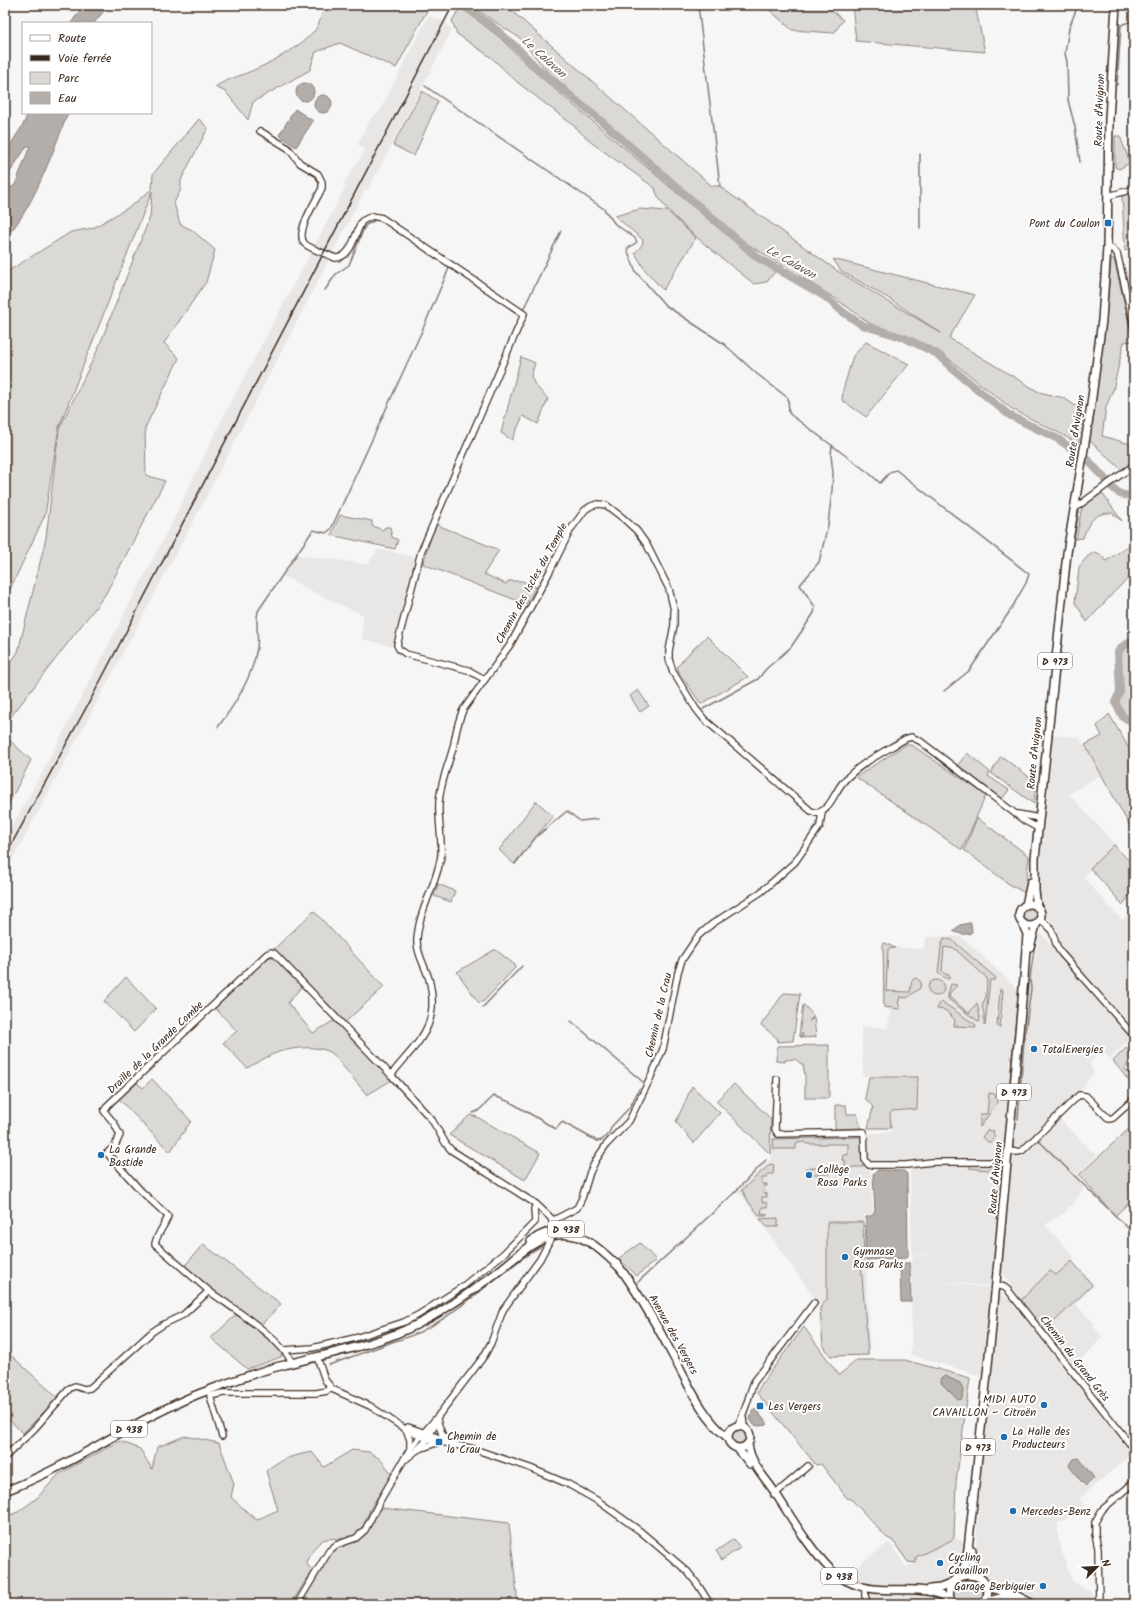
<svg xmlns="http://www.w3.org/2000/svg" width="1139" height="1609" font-family="Kalam,sans-serif">
	<rect width="100%" height="100%" fill="#f7f6f6"/>
	<filter id="ink" filterUnits="userSpaceOnUse"><feTurbulence type="fractalNoise" baseFrequency=".025" numOctaves="2"/><feDisplacementMap in="SourceGraphic" scale="8" xChannelSelector="R" yChannelSelector="G"/><feConvolveMatrix kernelMatrix="1 2 1 2 8 2 1 2 1" color-interpolation-filters="sRGB"/></filter>
	<g filter="url(#ink)">
		<g fill="#e9e7e6">
			<path d="M428,16l10,3 9,4 5,7 -84,160h-3l-164,317 -196,367v-36l38,-67 131,-253 49,-101 123,-231 -3,-2 22,-33 -7,-7 1,-3 12,-23 8,-6z"/>
			<path d="M378,549l38,8 -21,90 -33,-8 1,-24 -40,-18 -40,-21 14,-21 71,9z"/>
			<path d="M1053,735l26,2 22,38 -32,19 48,52 -34,31 39,43 12,-13v120l-60,-63 -12,-17 -3,-5 -3,-16 -9,-9 -1,-5 -7,-11 2,-46z"/>
			<path d="M1040,932l91,105 -20,22 -11,-9 -10,14 4,9 -35,45 38,38 -20,19 7,13 -9,13 -12,13 -18,11 29,31 -2,5 23,24 -20,19 20,20 -2,3 10,10 -30,31 -52,-67 -18,-28 -14,13 -51,-5 52,7 20,11 61,73 62,81 -53,45 5,11 -27,14v13l5,19 9,26 19,11 1,4 5,2v6h-225l-11,-12 -13,-19 40,-30h2l16,24 9,-4v-6l37,-17 2,-3 22,10 4,-65 12,-103 -81,-24 1,-98 29,-7 -29,6 -2,-88 -40,1 3,45 -9,1 6,141 -40,1 -8,-11 -4,-37 2,-3 -82,-116 31,-29 2,-5v-19l92,-1 1,30 3,1 -2,-33 26,-2v-18l2,-3 24,-2 2,-32 -56,-1 -2,-50 26,2 4,-15 -9,-8 5,-58 36,2 3,-12 35,-1 56,52 10,5 3,-23 2,2z"/>
		</g>
		<g fill="#dbd9d6" stroke="#8b827a">
			<path d="M325,5h105l-34,63 -56,-25 -24,9 -6,18 -57,32 -5,18 -22,-28 -11,-5c10,-7 22,-10 34,-15 18,-7 53,-26 65,-41 6,-6 8,-18 11,-26z"/>
			<path d="M470,5h35l207,181h7l120,86 102,61 -53,-35 -47,-27 -8,-12 142,36 -26,43 90,54 25,6 20,14 -6,32 -17,-10 -49,-25 -72,-57 -15,-8 -54,-20 -35,-25 -95,-59 -196,-171 -24,-30z"/>
			<path d="M764,5h61l18,15 -9,13 -42,-3z"/>
			<path d="M852,5h123l10,47 -129,-11z"/>
			<path d="M460,7l39,30 37,36 221,188 19,10 -10,11 -12,2c-20,-17 -97,-73 -99,-96l-63,-45 -19,-18 -56,-43 -25,-24 -35,-24 -5,-13z"/>
			<path d="M422,91l16,10 -24,55 -21,-11z"/>
			<path d="M199,119l9,9 -27,52v9l-7,14 6,21 12,6 23,20 -9,32 -42,61 15,15 -34,70 1,47 19,6 -60,114 -99,128 -1,8v-60l13,-19 28,-114 13,-109 39,-80 52,-132 2,-26 -93,236 -14,88 -40,85v-327l66,-41 22,-4 38,-22 21,-17 1,-15z"/>
			<path d="M1115,136h5l10,27 -11,6 -4,-2z"/>
			<path d="M1134,193v53l-9,5 -3,-55z"/>
			<path d="M640,209l27,2 29,27 -33,52 -18,-20 -10,-17 7,-8 1,-5 -28,-24z"/>
			<path d="M1111,259h3l19,82 -9,1 -11,48 -7,17 -4,29 32,9v17l-12,8 -33,-30 18,-133z"/>
			<path d="M866,342l43,22 -43,53 -24,-17 1,-10 10,-34z"/>
			<path d="M521,357l14,6 -4,13 4,9 13,14 -10,25 -15,-8 -11,24 -11,-7z"/>
			<path d="M1102,493l20,28 -10,-8c-17,-1 -24,9 -29,25l-7,1 6,-32z"/>
			<path d="M340,515l32,6v5l11,4 2,-3h5l2,10 6,3 -3,9 -64,-14z"/>
			<path d="M435,524l64,26 -15,24 22,10 2,-3h14l14,6 -10,17 -103,-40z"/>
			<path d="M1134,542v31l-19,18 -28,31 -12,-20 4,-35 8,-10 7,-5 6,2 6,7z"/>
			<path d="M707,636l41,41 -47,27 -21,-30 -3,-7 12,-14z"/>
			<path d="M1134,643v74l-2,1 -7,-3 -7,-13 5,-10 -2,-39 3,-5z"/>
			<path d="M638,690l11,16 -9,6 -10,-16z"/>
			<path d="M1109,714l25,43v71l-2,2 -47,-85 17,-9 -5,-10z"/>
			<path d="M5,736l26,24 -26,51z"/>
			<path d="M907,744l6,2 73,49 -24,55 -106,-73z"/>
			<path d="M967,753l23,19 -2,4 21,14 -7,9 -44,-34z"/>
			<path d="M1001,756l35,26 -2,22 -43,-31z"/>
			<path d="M536,801l17,15 -39,48 -15,-14z"/>
			<path d="M977,818l52,38 -4,37 -16,-9 -45,-34z"/>
			<path d="M1114,845l20,21v22l-11,17 -33,-37z"/>
			<path d="M438,884l17,7 -4,11 -17,-6z"/>
			<circle cx="1029" cy="915" r="8"/>
			<path d="M314,911l70,76 -40,36 -70,-74z"/>
			<path d="M944,938l8,2 44,38 -1,2h-5l-5,46 -1,-1v-11l-2,-9 4,-8 1,-19 -32,-29 -11,-2 -2,24 3,3 4,1 1,3 -2,1 -8,-4 -2,-2 3,-26z"/>
			<path d="M885,943l10,5 -7,1 -2,42 24,1 2,-12 4,-2 5,4 -1,6 -13,10 -7,-1 -2,7 2,2v3l-16,-2 -1,-63z"/>
			<path d="M494,950h2l19,15v3l-31,33 -5,2 -22,-31z"/>
			<path d="M274,956l28,30 -14,17 25,30 22,-13 57,60 -25,15 -35,-42c-12,-7 -32,-6 -45,-3 -14,2 -28,12 -40,18l-24,-25 14,-12 -22,-23 53,-50z"/>
			<path d="M126,977l30,32 -22,23 -30,-31z"/>
			<circle cx="936" cy="988" r="8"/>
			<path d="M951,984l6,1 -8,9 1,4 19,15 8,-10 3,14 -1,5 -31,-23v-5z"/>
			<path d="M1000,989l3,1 -3,37 -3,-1z"/>
			<path d="M784,993l16,1 -7,47 -16,1 1,-3 -17,-14z"/>
			<path d="M942,1002l34,23v2l-22,-1 1,-6 -10,-10 -8,-1 3,-6z"/>
			<path d="M803,1005h1l10,11 -5,5 5,-3 2,19 -12,1 -2,-5 -1,3 2,2h-1l-3,-3z"/>
			<path d="M829,1045v53h-24v-23l-2,-10 -8,-6 -10,1v2l-9,-1 1,-15z"/>
			<path d="M1126,1048l8,10 -7,6 1,2 -3,3 9,10v8l-21,-26z"/>
			<path d="M869,1077h49l-1,32 -25,2 -2,3 1,14h-23l5,-21 -8,-9z"/>
			<path d="M152,1079l39,42 -21,31 -51,-53 18,-16 6,5z"/>
			<path d="M734,1084l37,35 -1,35 -54,-53z"/>
			<path d="M692,1086l28,27 -26,30 -18,-21z"/>
			<path d="M989,1093l6,1 2,9 -17,24v-13h7z"/>
			<path d="M835,1105h11l1,9h10l4,14 -26,1z"/>
			<path d="M470,1115l7,2 63,36 -15,27 -76,-45z"/>
			<path d="M1132,1126l2,3v69l-19,18 -36,-41z"/>
			<path d="M987,1130l7,1 -1,4 2,2 -3,5h-4l-6,-5z"/>
			<path d="M861,1137l2,30h-10l-4,3h-4v-10h-3l1,-5h5v-11h-42l-1,-2 -9,1v6h-22l-1,-10z"/>
			<path d="M770,1164l4,1 -1,9h-6v4h-5v6h5v2h-3l-1,7 4,1v3h-5v5l5,1v4h-5l-1,6 6,1v2h-7l-10,-12 -8,-14z"/>
			<path d="M972,1164l27,2 2,2v6l-3,-3 -29,-3z"/>
			<rect x="806" y="1168" width="23" height="6"/>
			<path d="M778,1218v9h-11l-7,-8z"/>
			<path d="M827,1222h36l1,39 -3,1 7,93 -37,1 -8,-11 -3,-37 7,-9z"/>
			<path d="M640,1243l16,17 -19,16 -18,-18z"/>
			<path d="M203,1244l78,60 -21,22 -53,-39 -23,-20z"/>
			<path d="M1072,1261l20,24 -40,39 1,2 -9,4 -21,-26 -1,-5 28,-28 6,4z"/>
			<path d="M237,1314l45,36 -1,7 -34,12 -36,-31z"/>
			<path d="M804,1327l35,48 18,-15h48l65,18 -14,104 -2,55 -2,3 -36,17v6l-8,-1 -15,-21 -7,-4 -34,-37 -5,-2 -26,-34 -5,1 -59,-72 5,-10z"/>
			<path d="M5,1350l53,48 -35,35 -18,-17z"/>
			<circle cx="739" cy="1437" r="8"/>
			<path d="M185,1436l34,7 15,41 -3,13 25,23 22,-10 -12,-39c15,-13 26,-15 46,-19l12,15 28,-17 17,2 11,7 13,16c-7,10 -15,20 -21,31 -5,9 -8,23 -16,29 -10,7 -20,2 -30,4 -9,2 -16,16 -20,23l3,5 5,3 -10,13 -13,21h-286v-87l13,-5 19,-14 22,-24 61,-33 20,8 12,20 5,-22z"/>
			<path d="M382,1508l127,15 9,81h-217l20,-35 10,-15 6,-6 22,-8z"/>
			<path d="M734,1539l6,9 -18,12 -6,-9z"/>
			<path d="M965,1579c19,-2 20,11 16,25h-24c-6,-10 -3,-21 8,-25z"/>
		</g>
		<g fill="#b4aeaa" stroke="#847972">
			<path d="M84,5h28l-8,6 -10,12h-23z"/>
			<circle cx="305" cy="92" r="9"/>
			<circle cx="323" cy="104" r="9"/>
			<path d="M295,109l18,12 -17,26 -17,-12z"/>
			<path d="M28,113h40c-13,33 -37,102 -63,124v-41l5,-8 5,-3 15,-39h-3l-17,26 -5,5v-24l18,-28z"/>
			<path d="M969,923h2l1,9c-5,4 -14,2 -19,-1l7,-6z"/>
			<path d="M878,1170l26,1 3,3 1,82 -2,2 -39,2 -2,-2 1,-41 7,-2 2,-4 -2,-37z"/>
			<path d="M900,1263h10l1,39h-10z"/>
			<path d="M945,1376l15,7 3,7 -1,9 -4,1 -16,-16 -2,-5z"/>
			<path d="M753,1409h2l13,15 -1,1 -8,1 -5,-1 -4,-6z"/>
			<path d="M1079,1458l15,20 -8,8 -6,-6 -11,-14 1,-3 4,-4z"/>
		</g>
		<g fill="none" stroke-linecap="round" stroke-linejoin="round">
			<g stroke="#847972" stroke-width="1.5">
				<path d="M698,5l22,181"/>
				<path d="M1078,5l-9,23 -4,25 2,9 1,38 7,27 5,35"/>
				<path d="M1117,85l4,-60 13,-5"/>
				<path d="M425,86l179,123 11,15 20,14 2,4 -10,7 9,23 29,33 59,39 33,30 31,24 1,15 2,2 78,58 11,10 10,-11 6,-2 133,104 -3,9 -16,28 -41,60 -25,20"/>
				<path d="M920,154v74"/>
				<path d="M380,220l9,6"/>
				<path d="M325,290l11,-16 13,-9 15,-37 2,-3 11,-6"/>
				<path d="M522,312l39,-81"/>
				<path d="M494,376l27,-61"/>
				<path d="M1066,596l5,-42 8,-44"/>
				<path d="M1059,673l6,-66"/>
				<path d="M703,709l55,-30 8,-10 25,-22 23,-34 1,-6 -15,-22 19,-23 9,-37 4,-35 1,-17 -2,-18 1,-10"/>
				<path d="M218,727c18,-24 34,-49 39,-79 2,-13 -2,-24 1,-37l55,-81 13,3 5,-4 90,-196 29,-67"/>
				<path d="M515,864l21,-27 31,-26 13,10 18,-2"/>
				<path d="M483,1007l39,-41"/>
				<path d="M571,1021l72,61"/>
				<path d="M1127,1024l7,8"/>
				<path d="M1010,1083l11,-116"/>
				<path d="M473,1113l5,-2 16,-15 16,6 46,27 6,-7 35,19 5,-1 7,-7 3,-7 18,-19 9,-18"/>
				<path d="M1018,1119l6,-79 7,-51 -1,-11 6,-42"/>
				<path d="M1038,1140l96,94"/>
				<path d="M638,1282l94,-87 34,-35"/>
				<path d="M329,1365l66,-24c53,-13 100,-68 146,-95"/>
			</g>
			<g stroke="#b4aeaa" stroke-width="8">
				<path d="M462,5l30,21 24,21 24,24 60,49 157,137 67,39 19,16 19,13 43,13 32,16 17,16 55,45 49,24 31,22 24,27 7,6 14,3"/>
				<path d="M1134,640l-11,6 -5,6 2,40 -5,10 8,15 8,4 3,-1"/>
			</g>
			<g stroke="#3b2a1e" stroke-width="8">
				<g id="minor">
					<path d="M260,131l28,17 12,15 18,11 4,8v6c-5,12 -27,43 -18,55 5,6 24,11 31,15 17,0 20,-25 27,-37l10,-5 10,2 142,96 -103,238 -24,93 2,4 7,5 62,16 16,9"/>
					<path d="M1108,196l26,-7"/>
					<path d="M1107,248h4l6,5 17,73"/>
					<path d="M1074,509l60,-44"/>
					<path d="M1018,814l21,4"/>
					<path d="M1040,920c19,11 10,19 21,33l73,83"/>
					<path d="M777,1079l-2,50 3,5 86,-2 1,28 4,5h37l26,-3h75"/>
					<path d="M1008,1151l9,1 5,-1 57,-56 7,1 23,23 4,-1 21,-19"/>
					<path d="M552,1221l25,-13 5,-10 8,-26 6,-12 10,-15 23,-24 21,-42 13,-30 15,-77 4,-12 16,-24 14,-12 49,-32 34,-30 25,-36 2,-14"/>
					<path d="M555,1230l-4,-12 -15,-14 -85,-54 -5,-6 -14,-24 -41,-45c27,-34 50,-48 38,-96 -4,-13 -13,-27 -12,-40 2,-30 21,-57 24,-84 1,-17 -3,-35 -2,-52 1,-19 9,-37 14,-55 3,-14 4,-25 10,-38l47,-65 40,-74 21,-42 14,-19 6,-4 7,-2 8,1 17,13 14,13 10,14 22,44 5,21v15l-5,26v8l4,13 23,37 8,10 107,92 5,2c15,-3 18,-21 28,-32 16,-18 40,-29 61,-42l6,-2 9,4 105,80 13,7"/>
					<path d="M996,1285l8,2 4,3 126,159"/>
					<path d="M209,1291l-54,-47c2,-11 10,-18 13,-28l-27,-25 -34,-38 8,-7 5,-11 -6,-12 -10,-12 4,-6 159,-151 4,-2 3,1 117,122"/>
					<path d="M285,1350l27,-2 43,-10 49,-16 14,-7 44,-28 41,-33 32,-32 -1,-13 2,-5"/>
					<path d="M317,1357l8,23 7,9 38,17 35,23 23,10 46,10 56,19 38,16 30,17 42,30 47,40 11,14 12,19"/>
					<path d="M743,1417l1,10"/>
					<path d="M437,1420l5,14 6,7"/>
					<path d="M737,1426c9,-14 11,-30 17,-44l60,-79"/>
					<path d="M408,1427l38,13"/>
					<path d="M406,1429l4,11v9"/>
					<path d="M222,1436l-12,-40 13,-3h93l11,-2 3,-5"/>
					<path d="M417,1450l11,-11 9,-20"/>
					<path d="M5,1457l30,-29 35,-40 5,-2 9,3 6,-1 62,-56 12,-8 19,-9 26,-24c23,17 72,47 83,72"/>
					<path d="M406,1459l11,-9 22,-8"/>
					<path d="M774,1495l34,-29"/>
					<path d="M865,1587v9l3,8"/>
					<path d="M297,1604l32,-53 7,-6 20,-7 9,-8 16,-31 29,-50 28,-33 46,-60 7,-13 12,-33 37,-51 13,-25"/>
					<path d="M1099,1604l-1,-56 -3,-14v-12l7,-12 32,-28"/>
				</g>
			</g>
			<g stroke="#3b2a1e" stroke-width="10">
				<g id="major">
					<circle cx="1030" cy="915" r="11"/>
					<path d="M1026,905l5,-23"/>
					<path d="M1037,907l-2,-16v-32l32,-306 23,-141 12,-92 5,-72 2,-129 7,-114"/>
					<path d="M1030,947l6,-22"/>
					<path d="M531,1241c14,-10 29,-14 46,-10"/>
					<path d="M617,1264c22,29 39,60 56,92 15,27 29,61 54,81"/>
					<circle cx="739" cy="1437" r="11"/>
					<path d="M748,1445c3,20 17,32 28,49 17,26 33,54 55,76 9,8 20,14 32,17 29,8 64,-6 88,15"/>
					<path d="M738,1449l12,15"/>
					<path d="M5,1491c67,-25 125,-69 191,-96 29,-11 58,-23 88,-30 45,-12 90,-19 132,-40 25,-12 49,-29 72,-46 22,-15 43,-40 69,-44 26,-4 45,16 62,32"/>
					<path d="M972,1550l1,15 7,13"/>
					<path d="M961,1576l6,-18 24,-221 33,-359 3,-44 -4,-9"/>
					<path d="M985,1584l9,5 19,5 20,10"/>
					<path d="M930,1589l10,-1 13,-5"/>
					<path d="M951,1602c-14,-38 53,-34 33,2"/>
					<path d="M985,1602l19,-5 14,2"/>
				</g>
			</g>
			<use href="#minor" stroke="#fff" stroke-width="5.5"/>
			<use href="#major" stroke="#fff" stroke-width="7"/>
			<path stroke="#3b2a1e" stroke-width="1.5" d="M5,856l87,-159 361,-692"/>
		</g>
	</g>
	<g fill="#1f6fb2" stroke="#fff" stroke-width="1.5">
		<rect x="1104" y="219" width="8" height="8" rx="2"/>
		<circle cx="1034" cy="1049" r="4"/>
		<circle cx="101" cy="1155" r="4"/>
		<circle cx="809" cy="1175" r="4"/>
		<circle cx="845" cy="1257" r="4"/>
		<circle cx="1044" cy="1405" r="4"/>
		<rect x="756" y="1402" width="8" height="8" rx="2"/>
		<circle cx="1004" cy="1437" r="4"/>
		<rect x="435" y="1438" width="8" height="8" rx="2"/>
		<circle cx="1013" cy="1511" r="4"/>
		<circle cx="940" cy="1563" r="4"/>
		<circle cx="1043" cy="1586" r="4"/>
	</g>
	<g text-anchor="middle" stroke-width="4" stroke-linejoin="round" paint-order="stroke">
		<g fill="#fff" stroke="#766a62" stroke-width="1">
			<rect x="1038" y="653" width="34" height="16" rx="3"/>
			<rect x="997" y="1084" width="34" height="16" rx="3"/>
			<rect x="548" y="1221" width="36" height="16" rx="3"/>
			<rect x="111" y="1421" width="36" height="16" rx="3"/>
			<rect x="961" y="1439" width="34" height="16" rx="3"/>
			<rect x="821" y="1568" width="36" height="16" rx="3"/>
		</g>
		<g font-size="10" font-weight="bold" fill="#3b2a1e">
			<text x="1055" y="665">D 973</text>
			<text x="1014" y="1096">D 973</text>
			<text x="566" y="1233">D 938</text>
			<text x="129" y="1433">D 938</text>
			<text x="978" y="1451">D 973</text>
			<text x="839" y="1580">D 938</text>
		</g>
		<g font-size="11" fill="#3b2a1e" stroke="#fff">
			<text transform="translate(1099 110) rotate(-88)" y="4">Route d'Avignon</text>
			<text transform="translate(1075 431) rotate(-81)" y="4">Route d'Avignon</text>
			<text transform="translate(531 583) rotate(-61)" y="4">Chemin des Iscles du Temple</text>
			<text transform="translate(1034 753) rotate(-84)" y="4">Route d'Avignon</text>
			<text transform="translate(658 1015) rotate(-77)" y="4">Chemin de la Crau</text>
			<text transform="translate(155 1047) rotate(-44)" y="4">Draille de la Grande Combe</text>
			<text transform="translate(995 1178) rotate(-85)" y="4">Route d'Avignon</text>
			<text transform="translate(674 1334) rotate(61)" y="4">Avenue des Vergers</text>
			<text transform="translate(1075 1358) rotate(52)" y="4">Chemin du Grand Grès</text>
		</g>
		<g font-size="11" fill="#3b2a1e" stroke="#fff" text-anchor="start">
			<text x="1100" y="227" text-anchor="end">Pont du Coulon</text>
			<text x="1042" y="1053">TotalEnergies</text>
			<text x="109" y="1153">La Grande<tspan x="109" dy="13">Bastide</tspan></text>
			<text x="817" y="1173">Collège<tspan x="817" dy="13">Rosa Parks</tspan></text>
			<text x="853" y="1255">Gymnase<tspan x="853" dy="13">Rosa Parks</tspan></text>
			<text x="1036" y="1403" text-anchor="end">MIDI AUTO<tspan x="1036" dy="13">CAVAILLON – Citroën</tspan></text>
			<text x="768" y="1410">Les Vergers</text>
			<text x="1012" y="1435">La Halle des<tspan x="1012" dy="13">Producteurs</tspan></text>
			<text x="447" y="1440">Chemin de<tspan x="447" dy="13">la Crau</tspan></text>
			<text x="1021" y="1515">Mercedes-Benz</text>
			<text x="948" y="1561">Cycling<tspan x="948" dy="13">Cavaillon</tspan></text>
			<text x="1035" y="1590" text-anchor="end">Garage Berbiguier</text>
		</g>
		<g font-size="12" font-style="italic" fill="#65584f" stroke="#fff">
			<text transform="translate(544 57) rotate(42)" y="4">Le Calavon</text>
			<text transform="translate(791 262) rotate(30)" y="4">Le Calavon</text>
		</g>
	</g>
	<rect width="1139" height="1609" fill="none" stroke="#fff" stroke-width="20"/>
	<rect x="10" y="10" width="1119" height="1589" fill="none" stroke="#3b2a1e" stroke-width="1.5" filter="url(#ink)"/>
	<rect x="22" y="22" width="130" height="92" fill="#ffffff" stroke="#b1aaa5"/>
	<rect x="30" y="35" width="20" height="6" fill="#ffffff" stroke="#b1aaa5"/>
	<text x="58" y="42" font-size="12" fill="#3b2a1e">Route</text>
	<rect x="30" y="55" width="20" height="6" fill="#3b2a1e" stroke="#b1aaa5"/>
	<text x="58" y="62" font-size="12" fill="#3b2a1e">Voie ferrée</text>
	<rect x="30" y="72" width="20" height="12" fill="#dbd9d6" stroke="#b1aaa5"/>
	<text x="58" y="82" font-size="12" fill="#3b2a1e">Parc</text>
	<rect x="30" y="92" width="20" height="12" fill="#b4aeaa" stroke="#b1aaa5"/>
	<text x="58" y="102" font-size="12" fill="#3b2a1e">Eau</text>
	<g transform="translate(1097 1567) rotate(66)" stroke="#ffffff" stroke-width="3" paint-order="stroke">
	<path d="M0-3L7 15L0 10L-7 15Z" fill="#3b2a1e"/>
	<text y="-6" font-size="11" font-weight="bold" text-anchor="middle" fill="#3b2a1e">N</text>
	</g>
</svg>
